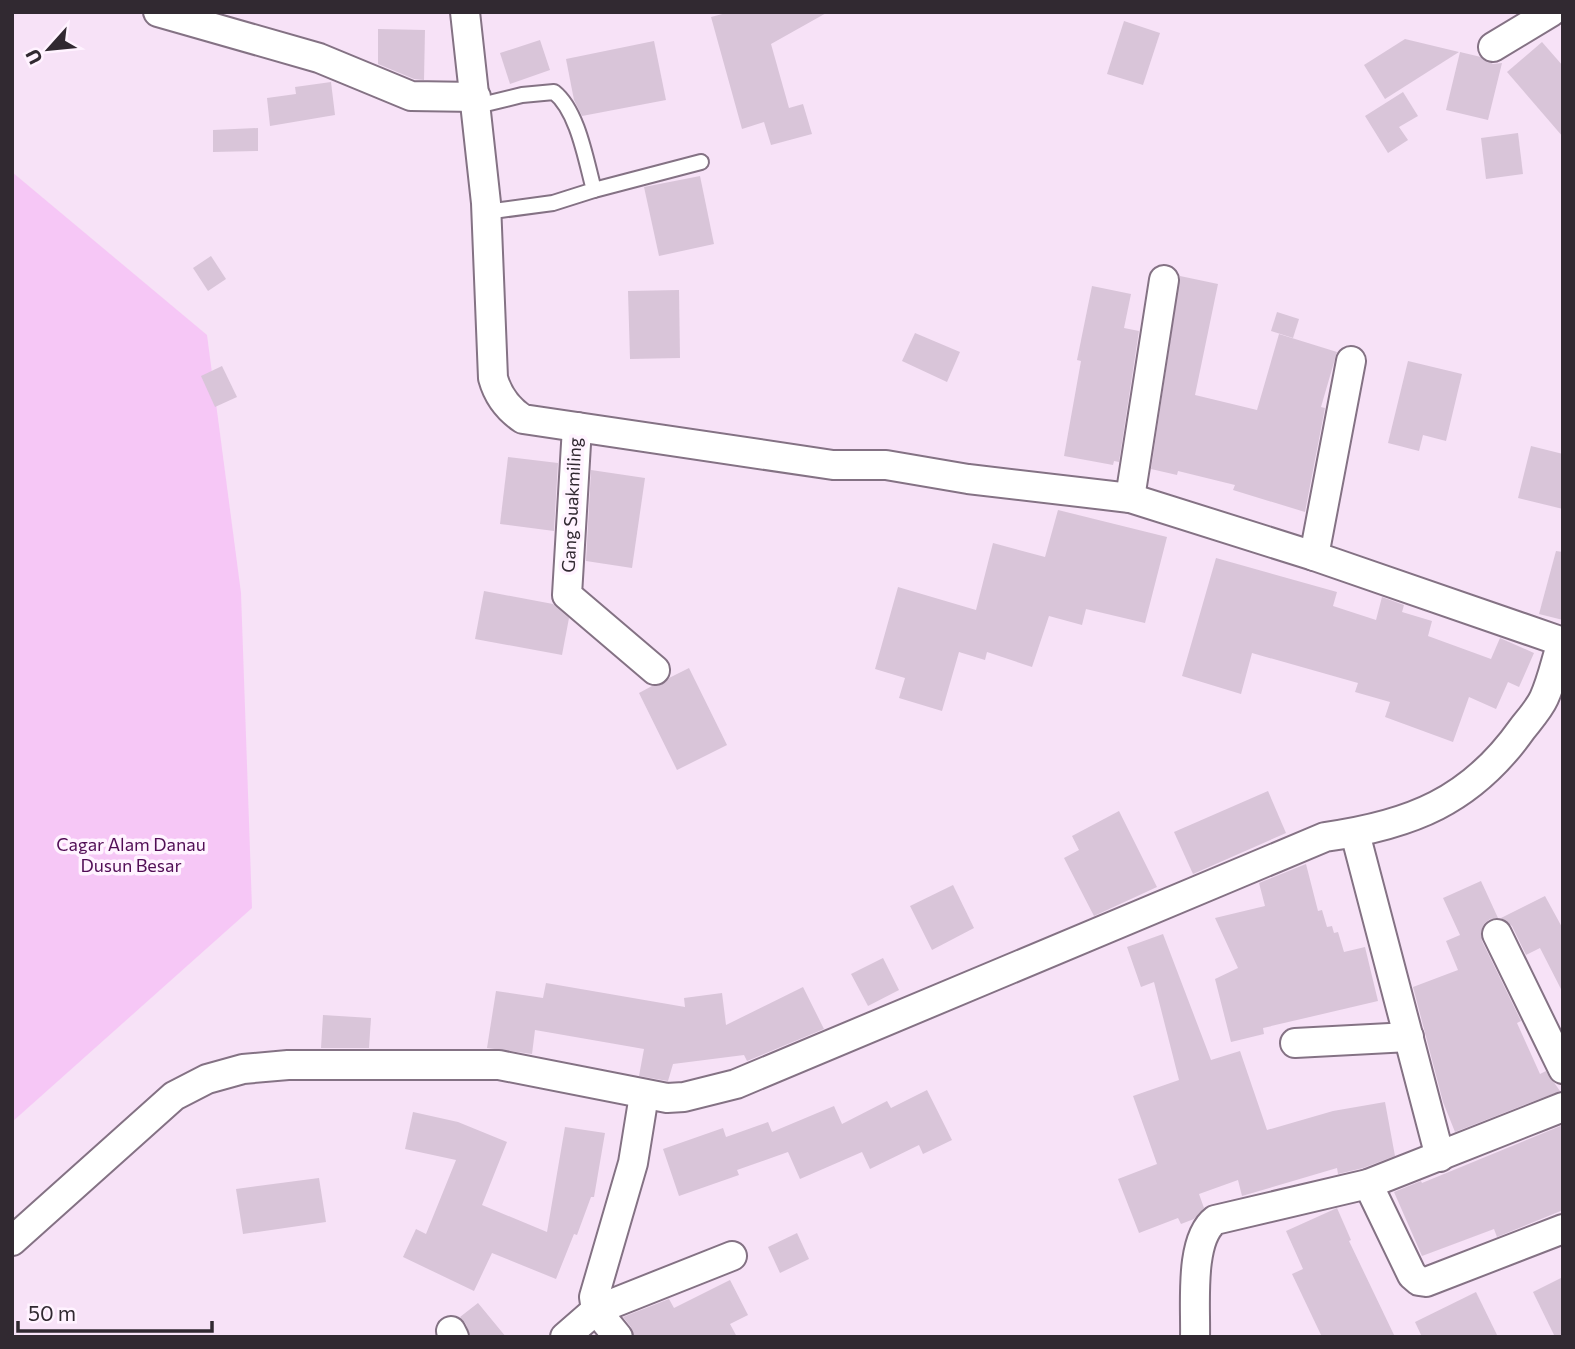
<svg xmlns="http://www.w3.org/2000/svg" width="1575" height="1349" font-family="Commissioner,sans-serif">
	<rect width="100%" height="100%" fill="#f7e2f7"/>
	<path fill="#f6c7f6" d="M12,172l195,163 34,258 11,315 -240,214z"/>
	<g fill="#d9c5d9">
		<path d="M730,12h98l-57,32 18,64 14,-4 9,30 -41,11 -7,-23 -22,7 -31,-112z"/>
		<path d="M1124,21l36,12 -17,52 -36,-11z"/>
		<path d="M378,29l47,1 -1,50 -10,-1 -36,-15z"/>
		<path d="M1405,39l54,13 -74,47 -21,-34z"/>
		<path d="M540,40l10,30 -40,14 -10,-31z"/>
		<path d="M654,41l12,59 -84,16 -8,-16 -8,-41z"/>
		<path d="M1542,42l21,24v71l-56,-65z"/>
		<path d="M1460,52l21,5 12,7 9,-1 -14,57 -42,-10z"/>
		<path d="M331,82l4,33 -65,11 -3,-28 29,-4 -1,-7z"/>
		<path d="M1403,92l15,24 -19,11 9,13 -20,13 -23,-37z"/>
		<path d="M258,128v23l-45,1v-22z"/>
		<path d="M1518,133l5,41 -37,5 -5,-41z"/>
		<path d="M700,176l14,68 -55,12 -15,-69z"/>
		<path d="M211,256l15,23 -18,12 -15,-23z"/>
		<path d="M1180,276l38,8 -23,111 62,15 22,-76 58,18 -16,55 4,1 -20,104 -72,-22 2,-5 -57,-14 -1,4 -26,-6z"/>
		<path d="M1092,286l39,8 -7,34 15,3 -20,131 -5,-1 -1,4 -49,-9 17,-95 -4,-1z"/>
		<path d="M679,290l1,68 -50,1 -2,-68z"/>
		<path d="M1277,312l22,7 -6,19 -22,-7z"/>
		<path d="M915,333l45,19 -13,30 -45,-21z"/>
		<path d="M1408,361l54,13 -16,67 -23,-6 -4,16 -31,-8z"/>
		<path d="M222,366l15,31 -22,10 -14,-31z"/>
		<path d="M1531,446l32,8v55l-45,-11z"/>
		<path d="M508,457l50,6 -4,68 -54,-7z"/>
		<path d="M591,470l54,8 -13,90 -46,-7z"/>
		<path d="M1058,510l109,27 -22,86 -59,-14 -4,16 -33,-9 -17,51 -45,-15 -2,8 -26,-8 -17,59 -43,-13 6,-20 -30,-9 23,-82 78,23 17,-67 52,14z"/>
		<path d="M1556,551l7,1v68l-24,-6z"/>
		<path d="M1216,558l121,34 -4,14 43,14 6,-23 22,8 -2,7 30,9 -4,15 63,23 9,-21 34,15 -15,34 -11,-5 -12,27 -27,-12 -16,45 -68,-25 5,-15 -35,-10 3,-9 -106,-30 -11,41 -59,-18z"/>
		<path d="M484,591l69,13 16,14 -7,37 -87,-16z"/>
		<path d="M689,668l38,77 -50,25 -38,-77 13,-7 9,-1 8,-7z"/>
		<path d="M1268,791l18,42 -93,41 -19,-42z"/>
		<path d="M1119,811l38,76 -63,29 -30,-58 15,-8 -7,-14z"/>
		<path d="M1306,864l12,47 4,-1 5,17 5,-1 2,7 4,-1 6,20 21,-5 13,54 -115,27 1,6 -33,8 -16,-63 23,-11 -23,-50 50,-12 -6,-23z"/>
		<path d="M1481,881l17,37 -8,1 -6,5 -3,8 1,9 39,80 -4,2 23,51 6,-3 14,20 -105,41 -12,-30 -30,-115 45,-17 -12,-29 14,-6 -17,-37z"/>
		<path d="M953,885l21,43 -42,22 -22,-44z"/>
		<path d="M1545,896l18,33v64l-23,-45 -14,7 -14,-29 -11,-8z"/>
		<path d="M1163,934l48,126 29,-9 27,79 66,-19 52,-9 10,54 -32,12 -25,6 -1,-6 -95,28 -4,-16 -39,14 5,14 -10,11 -13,5 -3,-6 -39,15 -21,-54 39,-15 -24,-68 46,-16 -25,-98 -13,5 -14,-40z"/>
		<path d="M883,958l16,32 -31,16 -17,-32z"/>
		<path d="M546,983l139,24 -1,-9 38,-5 4,32 77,-38 21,42 -77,32 -3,-6 -71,9 -5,17 -29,-5 5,-27 -109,-19 -3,24 -45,-6 9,-57 47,7z"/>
		<path d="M323,1015l48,3 -2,30h-48z"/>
		<path d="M927,1090l25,50 -29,14 -4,-9 -49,24 -8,-17 -62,27 -12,-27 -51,18 2,5 -60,21 -16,-47 60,-21 3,9 42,-15 4,10 62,-26 8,18 45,-23 4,7z"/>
		<path d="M413,1112l45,10 49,20 -25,63 65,27 18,-105 40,6 -11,64h-3l-14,38 -3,-1 -18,45 -64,-26 -18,38 -71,-34 13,-28 10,5 30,-74 -51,-11z"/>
		<path d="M1563,1125v85l-66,27 -3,-8 -72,27 -28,-64 27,-11 1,2z"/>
		<path d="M319,1178l7,44 -83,12 -7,-45z"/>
		<path d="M1337,1208l14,32 -2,1 46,96h-73l-30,-63 11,-5 -17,-38z"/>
		<path d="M797,1233l12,26 -29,14 -12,-26z"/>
		<path d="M1563,1277v60h-8l-22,-45z"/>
		<path d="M730,1280l18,35 -18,9 7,13h-103l-3,-10 -8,-10 46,-18 5,9z"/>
		<path d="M1476,1292l22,45h-76l-7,-15z"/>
		<path d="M478,1303l28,34h-36l-4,-13 -6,-7z"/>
	</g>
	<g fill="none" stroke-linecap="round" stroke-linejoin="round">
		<g stroke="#847284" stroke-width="18">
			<g id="service">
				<path d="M477,106l45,-11 32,-3c24,19 32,69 40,98l-41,13 -67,9"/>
				<path d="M594,190l107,-28"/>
			</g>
		</g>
		<g stroke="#847284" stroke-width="32">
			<g id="minor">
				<path d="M158,12l161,46 92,38 65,1"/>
				<path d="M465,12l21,191 7,175c5,18 15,31 30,41l310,46h53l82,14 162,19 184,58 249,86"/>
				<path d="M1493,47l58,-35"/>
				<path d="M577,427l-10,168 88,75"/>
				<path d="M1130,498l34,-218"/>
				<path d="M1314,556l37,-195"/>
				<path d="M1355,833l85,324"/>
				<path d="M1497,934l66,135"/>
				<path d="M1295,1043l114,-6"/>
				<path d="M1368,1184l44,91 7,6 7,1 137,-53"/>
				<path d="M12,1241l162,-145 33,-17 36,-10 45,-4h211l168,33 17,-1 52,-13 589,-247c86,-12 146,-36 197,-108 7,-9 17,-20 22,-31 8,-17 12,-38 18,-56"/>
				<path d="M451,1331l3,6"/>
				<path d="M565,1337l31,-27 136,-54"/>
				<path d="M618,1337l-22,-27 -2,-13 39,-134 11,-68"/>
				<path d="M1195,1337c1,-31 -6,-97 20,-117l153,-36 195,-77"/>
			</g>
		</g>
		<use href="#service" stroke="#fff" stroke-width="14"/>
		<use href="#minor" stroke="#fff" stroke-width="28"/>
	</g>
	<g text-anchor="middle" stroke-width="7" stroke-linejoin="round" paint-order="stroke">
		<g font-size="18" fill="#312931" stroke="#fff3ff">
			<text transform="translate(572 505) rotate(-87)" y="6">Gang Suakmiling</text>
		</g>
		<g font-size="18" fill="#510d55" stroke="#fff3ff">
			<text x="131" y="851">Cagar Alam Danau<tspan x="131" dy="21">Dusun Besar</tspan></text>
		</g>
	</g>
	<rect width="1575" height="1349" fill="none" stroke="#312931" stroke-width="28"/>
	<g transform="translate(49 49) rotate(243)" stroke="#fff3ff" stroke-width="5" paint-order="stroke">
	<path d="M0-5L12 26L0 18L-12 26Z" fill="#312931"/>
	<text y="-10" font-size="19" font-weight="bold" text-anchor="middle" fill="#312931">U</text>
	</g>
	<path d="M18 1321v10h194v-10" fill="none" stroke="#312931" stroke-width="3.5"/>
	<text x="28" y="1321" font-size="21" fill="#312931" stroke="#fff3ff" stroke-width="5" paint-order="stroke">50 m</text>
</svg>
